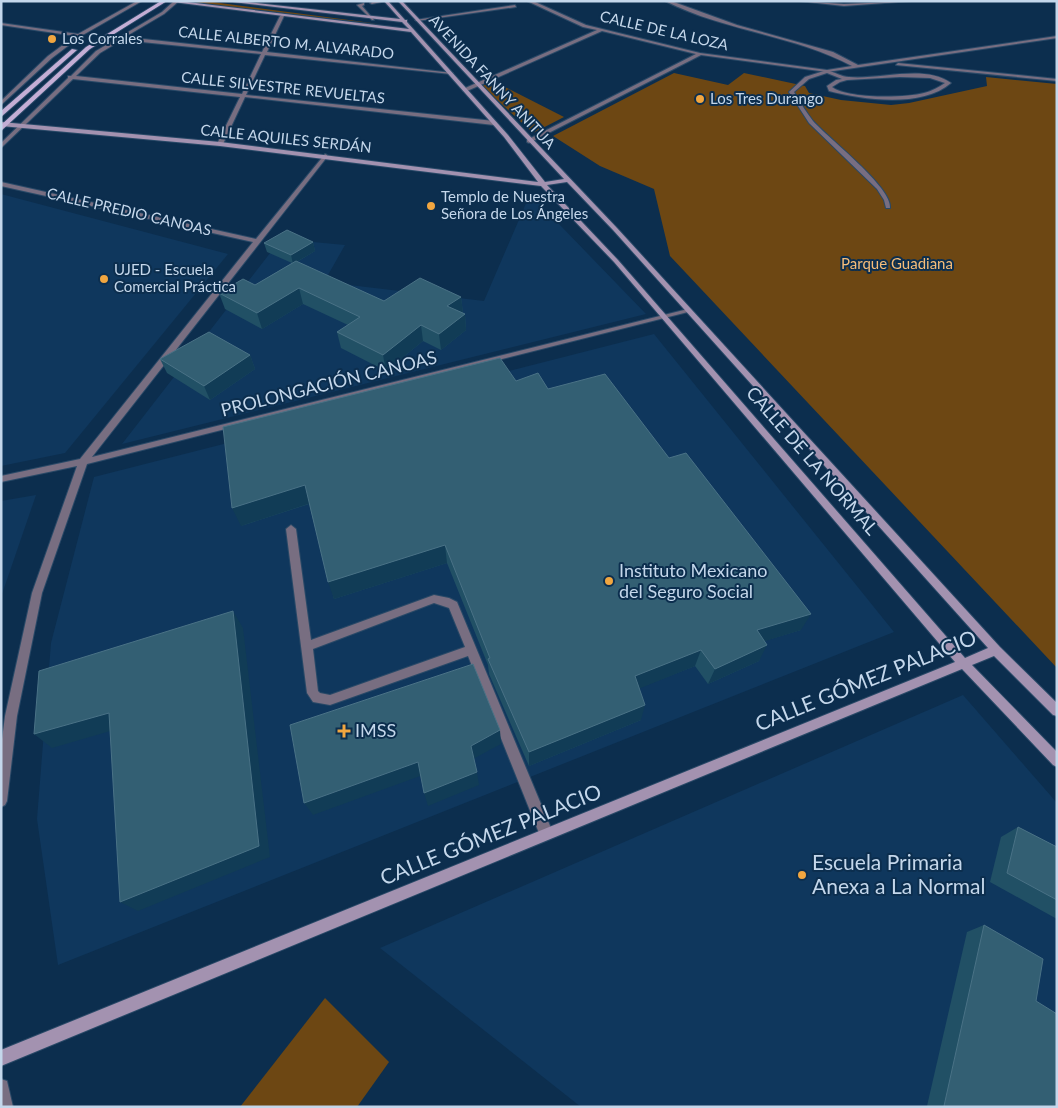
<svg xmlns="http://www.w3.org/2000/svg" width="1058" height="1108" font-family="Lato,sans-serif">
	<rect width="100%" height="100%" fill="#0c2e4e"/>
	<g fill="#0f375d">
		<path d="M1,194l227,60 -163,199 -64,13z"/>
		<path d="M530,194l116,120 -524,130 159,-205 64,6 -21,37 160,19z"/>
		<path d="M654,334l240,298 -836,333 -21,-146 14,-176 43,-166z"/>
		<path d="M36,495l-35,102v-96z"/>
		<path d="M963,695l94,108v304h-476l-201,-159z"/>
	</g>
	<g fill="#6d4713">
		<path d="M186,1h19l174,23 -194,-21z"/>
		<path d="M674,73l54,12 16,-12 61,13 4,7 32,7 50,5 18,-2 78,-17 -1,-9 71,7v584l-387,-412 -16,-67 -54,-23 -47,-30z"/>
		<path d="M493,81l71,36 -31,16 -51,-47z"/>
		<path d="M325,998l64,64 -32,45h-117z"/>
	</g>
	<g fill="none" stroke-linecap="round" stroke-linejoin="round">
		<g stroke="#294967" stroke-width="2">
			<g id="lane">
				<path d="M375,1h11l-14,3 -2,-1z"/>
				<path d="M364,3v2l-2,1 12,14h-2l-15,-15z"/>
				<path d="M827,70c7,2 15,7 22,7 30,3 76,-13 102,6 -29,25 -87,17 -122,8l-2,-5 9,-6 6,-1 -15,-6 -18,6 -15,13c6,10 12,20 19,29 15,17 80,67 77,87h-4l-2,-8 -7,-11 -68,-66 -20,-31 16,-15zM900,77l30,1 15,5c-6,4 -13,8 -21,10 -19,5 -76,6 -92,-6l8,-5 7,-2z"/>
				<path d="M291,525l5,4 15,111 123,-45 15,3 8,4 96,231 -2,5 -5,2 -5,-2 -73,-182 -138,49 -17,-3 -6,-9 -21,-164zM434,603l15,5 16,39 -135,48 -10,-2 -2,-2 -5,-42z"/>
			</g>
		</g>
		<g stroke="#294967" stroke-width="2">
			<g id="street">
				<path d="M137,1h5l-61,35 -29,22 -51,47v-4l47,-45 27,-20 -74,-11v-2l77,11z"/>
				<path d="M174,1h5l-15,13 -39,23 137,15 18,-36 2,-1 2,1 -17,36 186,21 -2,1 -186,-19 -19,40 248,26 3,2 -3,2 -249,-28 -22,47 -3,2 -3,-2 23,-47 -167,-18 -72,69v-5l67,-65v-2h3l25,-25 66,-39zM122,40l139,14 -19,40 -166,-18 24,-23z"/>
				<path d="M527,1h6l53,24 114,28 127,17 25,-4c-58,-31 -128,-35 -187,-65h6l66,24 96,27 25,13 199,-29v2l-230,34 -126,-17 -172,88 -2,-1v-2l169,-86 -94,-23 -135,60h-4v-2l134,-59 -14,-3z"/>
				<path d="M799,1l45,3 68,-3 -68,5z"/>
				<path d="M515,5l1,2 -99,14 -2,-1z"/>
				<path d="M898,63l159,16v2l-161,-16z"/>
				<path d="M325,154l2,1v2l-235,300 596,-148 4,2 -605,153 -45,129 -25,123 -10,85 -2,4 -4,2v-60l4,-31 27,-123 45,-127 -76,16v-6l79,-17 173,-217 -252,-56v-4l255,57z"/>
				<path d="M1,1079l6,2 6,26h-12z"/>
			</g>
		</g>
		<g stroke="#294967" stroke-width="2">
			<path id="secondary" d="M165,1h14l230,28 -7,-7 -178,-21h15l161,18 -16,-18h4l17,19h2v2l101,113 37,47 19,-3 -166,-178h4l215,227 383,419 57,56v13l-4,-1 -59,-59 -22,9 85,87v15l-4,-2 -91,-96 -961,397v-16l954,-388 -341,-400 -73,-76 -321,-40 -219,-20v-4l219,20 318,40 -34,-45 -93,-105zM567,182l46,48 375,418 -23,10 -347,-398 -71,-75z"/>
		</g>
		<g stroke="#294967" stroke-width="2">
			<g id="primary">
				<path d="M161,1h6l-77,48 -89,82v-6l85,-78z"/>
				<path d="M72,49l5,1 -76,67v-6z"/>
			</g>
		</g>
		<use href="#lane" fill="#786e81" fill-rule="evenodd"/>
		<use href="#street" fill="#786e81" fill-rule="evenodd"/>
		<use href="#secondary" fill="#a392b0" fill-rule="evenodd"/>
		<use href="#primary" fill="#c4aed5" fill-rule="evenodd"/>
	</g>
	<g fill="#215065">
		<path d="M313,242l2,9 -18,11 87,39 77,-4 2,16 2,1 1,16 -25,20 -18,-9 -37,30 -45,-23 -4,-16 11,-7 -45,-21 -41,25 -37,-20 -6,-16 36,-8 37,-22 -25,-11 -3,-9z"/>
		<path d="M250,355l5,14 -45,31 -43,-27 -7,-14z"/>
		<path d="M516,381l32,8 121,69 132,172 -37,11 -5,20 -51,23 -13,-18 -56,22 2,32 -112,46 -40,-92 -1,-9 -41,-102 -113,36 -25,-95 -68,22z"/>
		<path d="M1018,827l39,20v72l-67,-37 11,-45z"/>
		<path d="M984,925l73,182 -130,-1 40,-174z"/>
	</g>
	<g fill="#113c56">
		<path d="M313,242l2,9 -22,13 -2,-9z"/>
		<path d="M299,288l4,16 -41,25 -5,-16z"/>
		<path d="M461,297l2,16 -16,-7z"/>
		<path d="M465,314l1,16 -25,20 -2,-16z"/>
		<path d="M421,325l2,16 -37,30 -3,-16z"/>
		<path d="M250,355l5,14 -45,31 -6,-14z"/>
		<path d="M305,485l6,18 -70,23 -9,-18z"/>
		<path d="M445,545l2,18 -113,36 -6,-17z"/>
		<path d="M233,611l10,17 27,229 -132,54 -18,-9z"/>
		<path d="M811,614l-10,16 -52,16 8,-16z"/>
		<path d="M767,645l-8,16 -51,23 7,-15z"/>
		<path d="M701,650l-6,16 -64,26 4,-16z"/>
		<path d="M645,705l-4,15 -112,46v-14z"/>
		<path d="M109,713l15,14 -72,21 -18,-14z"/>
		<path d="M500,730l1,14 -28,15 -2,-13z"/>
		<path d="M418,762l5,13 -110,40 -9,-12z"/>
		<path d="M477,772l2,13 -51,21 -4,-13z"/>
	</g>
	<g fill="#335f73" stroke="#4a7286">
		<path d="M287,230l26,12 -22,13 -27,-12z"/>
		<path d="M296,261l88,40 36,-23 41,19 -14,9 18,8 -26,20 -18,-9 -38,30 -46,-23 23,-15 -61,-29 -42,25 -38,-20 24,-14 12,6z"/>
		<path d="M209,332l41,23 -46,31 -44,-27z"/>
		<path d="M500,358l16,23 22,-8 10,16 57,-15 64,84 17,-5 125,161 -54,16 10,15 -52,24 -14,-19 -66,26 10,29 -116,47 -41,-93 2,-1 -45,-113 -117,37 -23,-97 -73,23 -9,-81z"/>
		<path d="M233,611l26,235 -139,56 -11,-189 -75,21 5,-63z"/>
		<path d="M473,664l27,66 -29,16 6,26 -53,21 -6,-31 -114,41 -14,-78z"/>
		<path d="M1018,827l39,20v53l-50,-27z"/>
		<path d="M984,925l59,34 -7,42 21,13v93h-112l-1,-1z"/>
	</g>
	<g fill="#f1a640" stroke="#0c2e4e" stroke-width="2">
		<circle cx="52" cy="39" r="5"/>
		<circle cx="700" cy="99" r="5"/>
		<circle cx="431" cy="206" r="5"/>
		<circle cx="104" cy="279" r="5"/>
		<circle cx="609" cy="581" r="5"/>
		<path d="M341.5 723.5h5v5h5v5h-5v5h-5v-5h-5v-5h5z"/>
		<circle cx="802" cy="875" r="5"/>
	</g>
	<g text-anchor="middle" stroke-width="4" stroke-linejoin="round" paint-order="stroke">
		<g font-size="15" fill="#c4d7eb" stroke="#0c2e4e">
			<text transform="translate(664 31) rotate(13)" y="5">CALLE DE LA LOZA</text>
			<text transform="translate(286 43) rotate(6)" y="5">CALLE ALBERTO M. ALVARADO</text>
			<text transform="translate(492 82) rotate(47)" y="5">AVENIDA FANNY ANITUA</text>
			<text transform="translate(283 88) rotate(6)" y="5">CALLE SILVESTRE REVUELTAS</text>
			<text transform="translate(286 139) rotate(6)" y="5">CALLE AQUILES SERDÁN</text>
			<text transform="translate(129 212) rotate(13)" y="5">CALLE PREDIO CANOAS</text>
		</g>
		<g font-size="15" fill="#c4d7eb" stroke="#0c2e4e" text-anchor="start">
			<text x="62" y="44">Los Corrales</text>
			<text x="710" y="104">Los Tres Durango</text>
			<text x="441" y="202">Templo de Nuestra<tspan x="441" dy="17">Señora de Los Ángeles</tspan></text>
			<text x="114" y="275">UJED - Escuela<tspan x="114" dy="17">Comercial Práctica</tspan></text>
		</g>
		<g font-size="15" fill="#f6bd79" stroke="#0c2e4e">
			<text x="897" y="269">Parque Guadiana</text>
		</g>
		<g font-size="18" fill="#c4d7eb" stroke="#0c2e4e">
			<text transform="translate(329 384) rotate(-14)" y="6">PROLONGACIÓN CANOAS</text>
			<text transform="translate(812 461) rotate(49)" y="6">CALLE DE LA NORMAL</text>
		</g>
		<g font-size="18" fill="#c4d7eb" stroke="#0c2e4e" text-anchor="start">
			<text x="619" y="577">Instituto Mexicano<tspan x="619" dy="21">del Seguro Social</tspan></text>
			<text x="355" y="737">IMSS</text>
		</g>
		<g font-size="21" fill="#c4d7eb" stroke="#0c2e4e">
			<text transform="translate(866 681) rotate(-22)" y="7">CALLE GÓMEZ PALACIO</text>
			<text transform="translate(491 835) rotate(-22)" y="7">CALLE GÓMEZ PALACIO</text>
		</g>
		<g font-size="21" fill="#c4d7eb" stroke="#0c2e4e" text-anchor="start">
			<text x="812" y="870">Escuela Primaria<tspan x="812" dy="24">Anexa a La Normal</tspan></text>
		</g>
	</g>
	<rect width="1058" height="1108" fill="none" stroke="#c4d7eb" stroke-width="5"/>
</svg>
